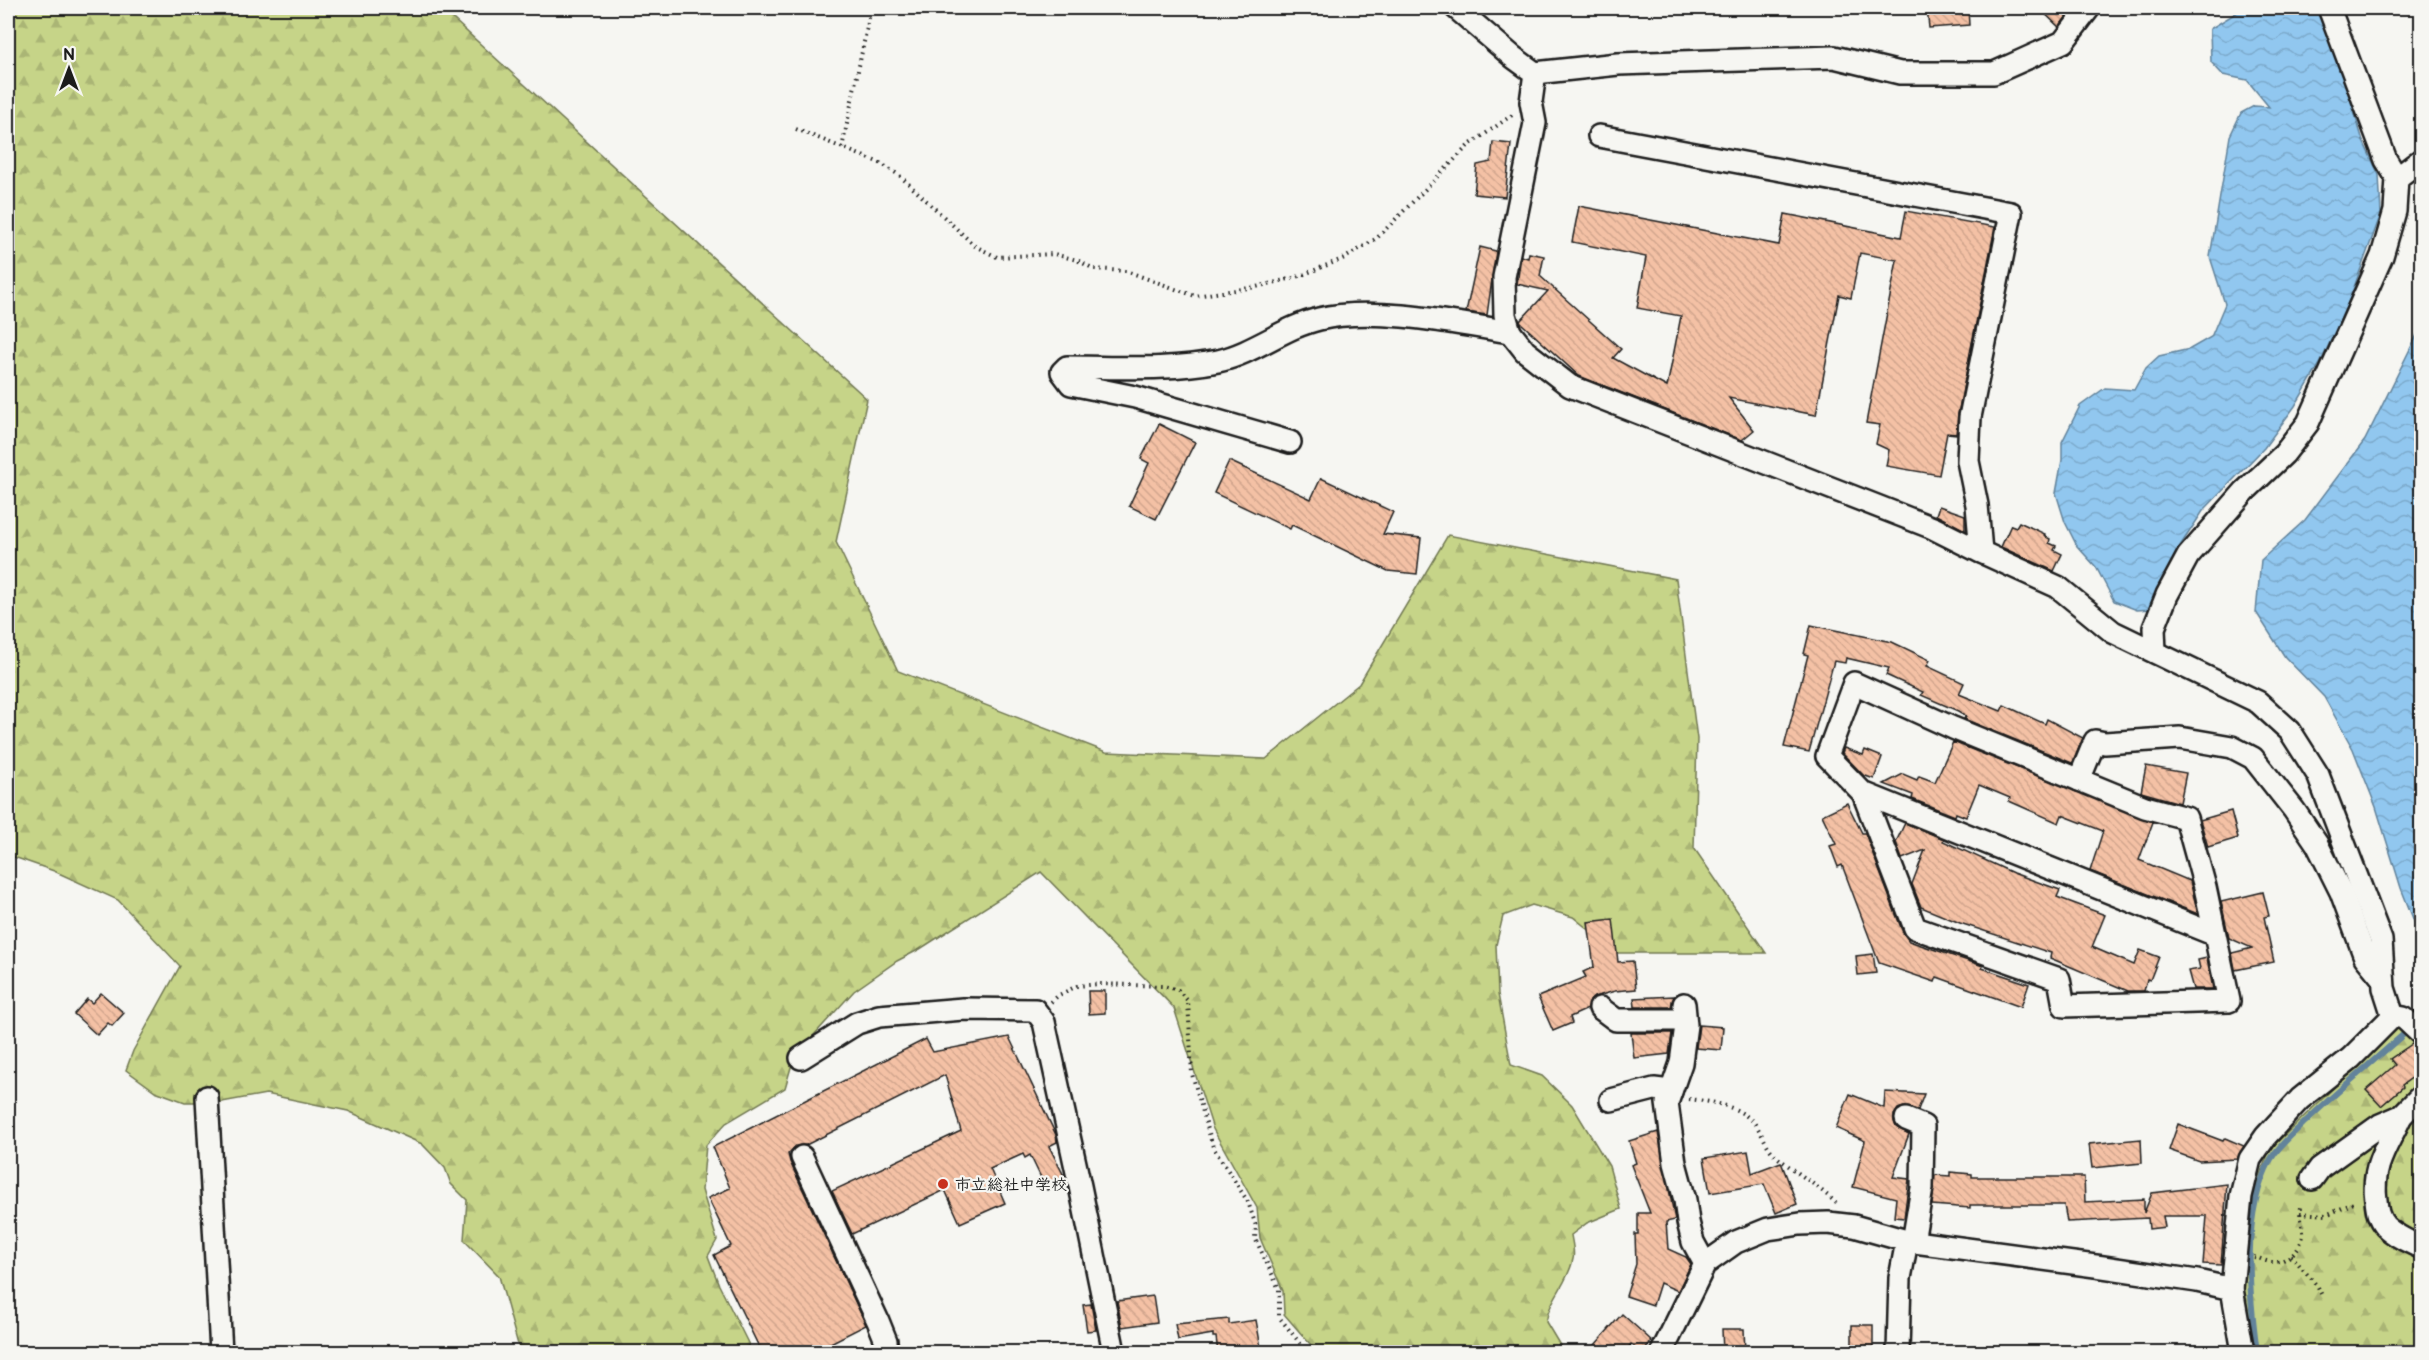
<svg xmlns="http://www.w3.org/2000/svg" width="2429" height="1360" font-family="'Balsamiq Sans','Klee One',sans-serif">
	<defs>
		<pattern id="forest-firs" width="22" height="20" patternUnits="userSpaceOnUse" patternTransform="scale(1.5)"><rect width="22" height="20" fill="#c6d488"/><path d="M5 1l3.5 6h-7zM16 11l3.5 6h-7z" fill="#aab575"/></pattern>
		<pattern id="water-waves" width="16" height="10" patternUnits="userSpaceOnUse" patternTransform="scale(1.5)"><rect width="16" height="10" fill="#91c7ef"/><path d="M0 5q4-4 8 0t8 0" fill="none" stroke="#7caacc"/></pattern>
		<pattern id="building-back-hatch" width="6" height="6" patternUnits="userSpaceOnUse" patternTransform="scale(1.5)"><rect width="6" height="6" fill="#f4c1a5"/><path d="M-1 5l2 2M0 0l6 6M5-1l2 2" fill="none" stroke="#d1a58d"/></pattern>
	</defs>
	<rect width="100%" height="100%" fill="#f6f6f2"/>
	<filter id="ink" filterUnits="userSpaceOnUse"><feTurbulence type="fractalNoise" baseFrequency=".0167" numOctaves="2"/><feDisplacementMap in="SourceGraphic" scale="12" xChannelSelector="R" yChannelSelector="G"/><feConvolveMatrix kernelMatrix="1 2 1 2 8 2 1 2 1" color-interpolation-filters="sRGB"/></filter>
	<g filter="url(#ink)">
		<g fill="url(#forest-firs)" stroke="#717852" stroke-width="1.5">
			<path d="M8,8h433l426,391 -31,143 62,129 208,81 160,7 93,-75 89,-149 228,44 21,160 -3,109 72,105h-148l-45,-36 -41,-12 -29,11 -7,29 2,49 13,71 31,11 30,29 37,61 12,43 -34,14 -16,12c1,7 4,17 2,24 -5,25 -23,38 -27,63l18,30h-247l-33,-38 -1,-23 -23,-53 -3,-30 -44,-79 -39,-121 -133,-136 -121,77 -23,12 -43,30 -60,66 -9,31 -59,35 -20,22 -4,45 15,50 -9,16 11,29 30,60 -8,7h-221l-21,-76 -35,-36 3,-40 -16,-16 -6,-16 -23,-24 -74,-33 -82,-17 -44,8h-37l-30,-11 -29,-21 7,-19 47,-85 -62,-66 -64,-29 -46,-16z"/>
			<path d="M2398,1026l24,14 -1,312h-170l-9,-73 2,-45 14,-55 12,-30z"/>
		</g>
		<g fill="url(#water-waves)" stroke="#62839b" stroke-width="1.5">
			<path d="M2244,8h69l14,15 36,118 16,34 2,39 -31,84 -30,66 -25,42 -31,42 -61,63 -25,38 -26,52v8l-15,1 -23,-9 -18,-34 -19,-21 -12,-24 -9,-29 6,-33v-18l18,-36 25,-18 29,2 12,-22 13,-12 31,-7 21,-12 14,-33 -15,-47 20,-121 11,-23 13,-7 15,1 -22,-27 -24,-5 -12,-13 -1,-33z"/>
			<path d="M2421,330v609l-20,-51 -25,-81 -23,-58 -29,-52 -39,-40 -29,-45 5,-52 44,-40 60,-80 53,-107z"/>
		</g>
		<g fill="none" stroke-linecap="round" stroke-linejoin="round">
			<path stroke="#62839b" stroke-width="6" d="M2257,1352c-8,-59 -16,-139 14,-193 8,-14 23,-26 34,-37 38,-36 78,-69 117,-104"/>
		</g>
		<g fill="url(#building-back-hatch)" stroke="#1c1c1c" stroke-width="1.5">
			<path d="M1927,8h41l1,17 -40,3z"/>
			<path d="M2039,8h34l-14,19z"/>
			<path d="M1493,142l18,2 -6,53 -31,-3 3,-29 14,-3z"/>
			<path d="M1579,206l200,39 6,-31 116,23 5,-26 89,16 -37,187 -2,20 -9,-1 -8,42 -53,-9 3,-16 -13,-6 4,-19 -14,-2 31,-163 -37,-7 -9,45 -12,-3 -23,120 -87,-17 25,32 -12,10 -163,-64 -58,-53 -1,-2 28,-30 -31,-7 4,-28 7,2 1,-5 15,3 -4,20 81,73 -8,9 54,29 14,-71 -44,-8 9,-51 -74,-15z"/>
			<path d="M1480,247l16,4 -9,64 -21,-3z"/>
			<path d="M1159,424l36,18 -39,77 -27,-13 20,-43 -8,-4z"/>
			<path d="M1229,461l82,38 10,-21 72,34 -10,22 38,4 -4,36 -29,-3 -96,-46 -2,4 -76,-36z"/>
			<path d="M1939,506l26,9v15l-29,-15z"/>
			<path d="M2019,522l26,12 -1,2 6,3 -1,4 7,3 -2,4 8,4 -8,17 -53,-24 10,-22 5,2z"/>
			<path d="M1811,625l81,17 38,18 -3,6 37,17 -5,11 42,17 3,-6 41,19 2,-5 36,19 -10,24 -1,1 -108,-44 2,-3 -8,-5 -37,-16 2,-3 -37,-17 3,-7 -43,-10 -1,5 -11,-2 -25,91 -25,-5 24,-92 -4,-1z"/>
			<path d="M1953,742l200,80 -14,38 51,21 8,33 -108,-43 13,-40 -41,-16 -3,8 -50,-22 1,-3 -31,-13 -13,32 -10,-4 -1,3 -43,-17 1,-4 -29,-11 19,-10 14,6 2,-4 16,6z"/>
			<path d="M1844,748l19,7 2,-5 17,7 -8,22 -11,-4 -21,-22z"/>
			<path d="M2146,766l40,7 -6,30 -39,-11z"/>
			<path d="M1847,803l15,30h3l38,100 6,8 74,25 -1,2 47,16 -8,23 -84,-30 -2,5 -56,-19 -37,-98 -4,2 -8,-21 6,-2 -14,-29z"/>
			<path d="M2231,811l7,27 -30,9 -8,-27z"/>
			<path d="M1905,823l39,16 -1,2 70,32 47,17 -3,7 48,18 -13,32 42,18 6,-15 19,7 -9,23 -3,-1 -3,12h-16l-78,-33 1,-5 -91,-30 -39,-16 -9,-23 13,-34 -23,9 -6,-17z"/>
			<path d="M2263,892l6,24 -5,1 10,45 -39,8 -3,-17 20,-5 -23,-10 -8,-36z"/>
			<path d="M1613,919l5,43 15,-1 3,28 -21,2 -21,6 -4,4 -2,8 -18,8 2,6 -19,8 -15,-34 48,-20 -3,-5 11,-5 -6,-45z"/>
			<path d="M1873,954l3,19 -18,2 -2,-19z"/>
			<path d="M2207,958l6,31h-20l-5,-18 12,-2 -2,-9z"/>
			<path d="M1088,991h17v22l-16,1z"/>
			<path d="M101,993l23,20 -12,13 -4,-3 -11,12 -23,-21 13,-15 5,4z"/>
			<path d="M1674,996l-3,11h-36l-1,-9z"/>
			<path d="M1699,1025l24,2 -2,23 -25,-2z"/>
			<path d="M1631,1033h41l-3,21 -35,4z"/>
			<path d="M1009,1037l47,98 1,7 -8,4 17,34 -19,10 -17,-35 -5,3 -2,-4 -33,15 15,34 -45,20 -15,-33 -93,44 -20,-43 129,-60 -16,-56 -139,70 -10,1 -8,8 2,8 76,163 -55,28h-49l-48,-98 17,-9 -23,-48 22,-10 -17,-41 213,-108 7,13z"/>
			<path d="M2412,1044l9,3v24l-19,14 1,2 -22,19 -15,-16 29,-25 -5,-6z"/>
			<path d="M1885,1092l39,2 -6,16 -14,-3 -6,2 -4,6v6l2,6 13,7 -16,43 16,2 -5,39 -10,-1 2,-19 -43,-11 12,-46 -29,-13 14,-34 34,14z"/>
			<path d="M2178,1124l45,17 2,-3 19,8 -7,13 -38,2 -30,-11z"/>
			<path d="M1658,1132l17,88 -9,2 2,27 18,8 5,7 -13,27 -18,-8 -7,22 -27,-9 10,-32 -1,-30h3v-21h12l-19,-48 5,-2 -7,-22z"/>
			<path d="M2141,1139l1,24 -50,5 -3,-24z"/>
			<path d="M1748,1151l4,22 29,-11 16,42 -21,9 -12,-29 -54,9 -6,-35z"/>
			<path d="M1950,1172l22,2v3h112l1,25 59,-3v14l8,-20 75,-9 -6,81 -18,-1 4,-48h-44l2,11 -16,2 -1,-11 -81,4 -3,-17h-94v3l-38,-3 3,-30 15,1z"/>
			<path d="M1153,1296l4,26 -35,5 -5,-26z"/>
			<path d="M1091,1304l5,26 -9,1 -4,-26z"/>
			<path d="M1622,1314l30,27 -11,12 -10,-9 -7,9h-36z"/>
			<path d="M1229,1319v5l27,-4 6,33h-44l-2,-16h-3v-3l-35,6 -3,-16z"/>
			<rect x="1852" y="1325" width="21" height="28"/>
			<path d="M1722,1329h22l1,24h-22z"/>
		</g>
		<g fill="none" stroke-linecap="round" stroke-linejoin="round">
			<g stroke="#1c1c1c" stroke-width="26">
				<g id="minor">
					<path d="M1456,8l57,49 22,16 -4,29 4,21 -31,154 1,38 5,17 15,19 45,35 363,142 48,24 77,35 55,45 145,70 32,29 28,44 63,165 3,48 9,28 -42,42 -51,41 -34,37 -16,23 -9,37 -9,93 11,63"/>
					<path d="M1535,73l83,-9 216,-7 66,16h94l69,-31 26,-34"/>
					<path d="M1599,136l412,77 -41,204 -2,44 9,44 4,47"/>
					<path d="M2397,178l25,-19"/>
					<path d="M1290,442l-155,-45 -64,-13 -9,-12 5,-5c50,0 102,4 151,-6 36,-8 66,-34 101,-42 55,-13 136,4 191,13"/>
					<path d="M2155,652l-1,-24 13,-33 21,-39 57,-65 39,-37 24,-31 74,-167 13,-45 2,-33 -11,-18 -57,-152"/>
					<path d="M1854,683l99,45 192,79 41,11 19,69 24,114 -165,5 -5,-27 -144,-51 -52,-135 -36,-37z"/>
					<path d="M2079,780l16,-39 10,2 75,-5 52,9 21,11 41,52 23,34 24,48 24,65 18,22"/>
					<path d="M1863,793l350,141"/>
					<path d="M1684,1004l2,21 -5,38 -14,40 8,60 10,37 3,22 5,20 12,22"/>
					<path d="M1600,1008l16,12h69"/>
					<path d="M2393,1016l11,2 18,17"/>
					<path d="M801,1058l56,-35 22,-7 84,-7 72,1 9,12 36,164 34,166"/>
					<path d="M207,1097l14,255"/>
					<path d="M1611,1100l43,-11 17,2"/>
					<path d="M2401,1116c-13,30 -30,49 -25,84 1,10 2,18 9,26 10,10 24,16 37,22"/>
					<path d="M1906,1119l17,7 -1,62 -9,54"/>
					<path d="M802,1157l76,164 8,20 1,11"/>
					<path d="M2312,1179l8,-11 60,-43 21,-9 21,-21"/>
					<path d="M1662,1352l43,-88 31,-22 32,-13 32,-5 28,-1 26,3 53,15 196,26 94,14 35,8"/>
					<path d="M1898,1352l2,-74 7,-37"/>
				</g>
			</g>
			<g stroke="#1c1c1c" stroke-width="4" stroke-dasharray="1.5 4.5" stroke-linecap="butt">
				<path d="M796,129l84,34 19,12 76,71 22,11 57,-3 23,6 17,9 32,2 69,25 61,-9 41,-10 48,-19 32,-20 91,-92 47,-33"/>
				<path d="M842,148l29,-140"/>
				<path d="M1051,1002l8,-7 18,-9 23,-2 64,2 14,4 10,11 4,73 21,73 35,55 8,24 -1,12 24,51v28l28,35"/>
				<path d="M1689,1099c25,3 56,7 70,31 6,10 9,19 18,27 20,16 41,29 59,46"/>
				<path d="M2300,1213l26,2 30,-13"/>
				<path d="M2291,1255l27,32 5,11"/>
				<path d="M2254,1257c6,1 12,5 18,5 15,2 33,-17 31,-31 -1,-14 -5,-13 -1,-28"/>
			</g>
			<use href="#minor" stroke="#f6f6f2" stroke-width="21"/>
		</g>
	</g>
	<circle fill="#c8321e" stroke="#f6f6f2" stroke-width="2" cx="943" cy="1184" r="6"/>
	<g text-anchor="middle" stroke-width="4.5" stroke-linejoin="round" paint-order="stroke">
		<g font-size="16" font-weight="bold" fill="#1c1c1c" stroke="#f6f6f2" text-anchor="start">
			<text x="955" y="1190">市立総社中学校</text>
		</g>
	</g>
	<rect width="2429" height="1360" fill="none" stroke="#f6f6f2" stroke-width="30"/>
	<rect x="15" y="15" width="2399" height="1330" fill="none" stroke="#1c1c1c" stroke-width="2" filter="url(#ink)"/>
	<g transform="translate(69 69)" stroke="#f6f6f2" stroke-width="4.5" paint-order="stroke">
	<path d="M0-4.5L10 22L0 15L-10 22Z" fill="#1c1c1c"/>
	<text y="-9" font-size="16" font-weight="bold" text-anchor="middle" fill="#1c1c1c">N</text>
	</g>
</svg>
